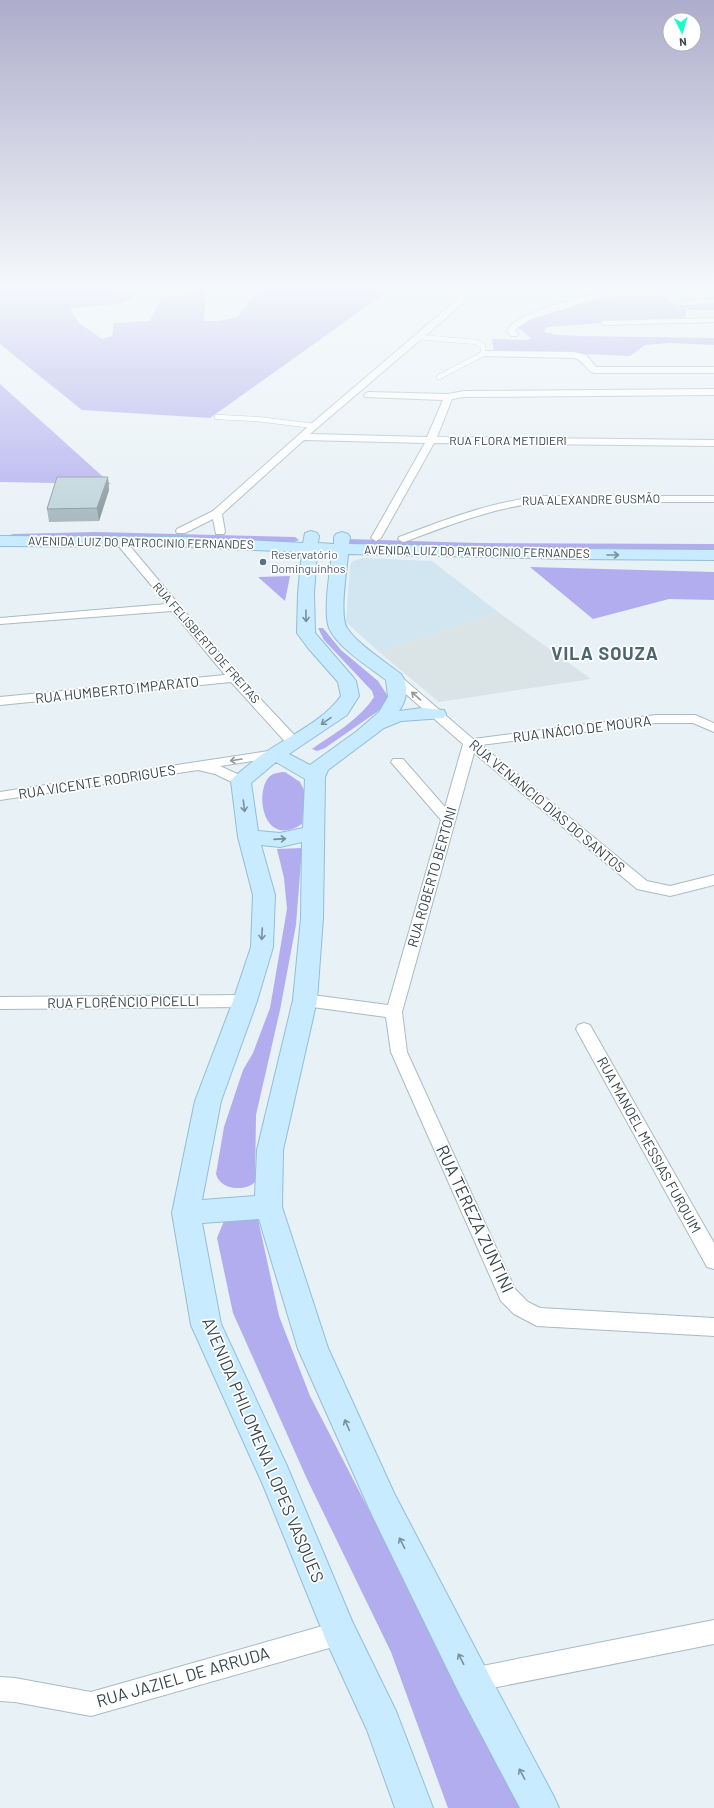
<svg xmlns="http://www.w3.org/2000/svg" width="714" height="1808" font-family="Barlow,sans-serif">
	<rect width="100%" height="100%" fill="#e8f1f6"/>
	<path fill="#dae3e5" d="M498,612l93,67 -152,23 -60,-50z"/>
	<path fill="#d1e6f0" d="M363,558l69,3 66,51 -119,40 -33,-30 4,-57 3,-4z"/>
	<g fill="#b2adee">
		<path d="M0,289h114l24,5 -16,9 -52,6 9,14 23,16 10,-3 2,-13 36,-2 12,-24 43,-3 -1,27h15l19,-4 15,-22 15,-6h123l-181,129 -128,-8 -82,-66z"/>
		<path d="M617,296l25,1 21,-1 14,10 37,-2v6h-28v7l-139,10 -3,5 13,3 23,1 134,2v7l-44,-2 -25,2 -15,11 -136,-6 -2,-11 33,1 7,-1 -15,-12c31,-17 66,-23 100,-31z"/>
		<path d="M0,384l111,100 -111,-2z"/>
		<path d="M95,532l200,5 4,3 -5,2 -101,-4 -184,-1 -2,-1 6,-2z"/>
		<path d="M347,539l129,4 238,1v6l-368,-5z"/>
		<path d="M530,567l184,5v28l-45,-1 -76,20z"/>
		<path d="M290,576l-5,25 -27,-24z"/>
		<path d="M318,628h5l18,22 37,31 11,17 -5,9 -59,41 -8,3 -5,-2c23,-16 47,-29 62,-52l-2,-6 -48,-51z"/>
		<path d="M285,772l15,10 5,10 -3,32c-40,26 -48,-34 -32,-48 4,-3 10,-4 15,-4z"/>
		<path d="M302,848l-6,77 -16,85 -24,105 -1,67c-10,10 -35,8 -39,-8l8,-47 19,-57 10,-17 17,-45 17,-99 -3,-31 -7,-29z"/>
		<path d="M258,1219l21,97 31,80 213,412h-75l-57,-156 -84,-173 -74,-166 -16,-75 7,-17z"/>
	</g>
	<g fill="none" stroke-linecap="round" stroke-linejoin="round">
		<g stroke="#a9bbc2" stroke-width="5.5">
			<g id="lane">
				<path d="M419,337l57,5 7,4v8l-44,23"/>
				<path d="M217,417l40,2 57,7"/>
			</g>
		</g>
		<g stroke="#a9bbc2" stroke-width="2">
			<g id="street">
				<path d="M165,289h38l2,2 -4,2 -32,-2z"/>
				<path d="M466,289h8l-14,17 -150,128 117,3 16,-37 -78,-3 -1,-2 4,-3 80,2 16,-3 250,-2v6l-250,2 -12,2 -15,38 277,3v6l-280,-3 -53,95 -5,3 -5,-3 54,-95 -121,-3 -82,74 3,18 -1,2h-8l-3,-15 -28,14h-8l-1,-2 1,-2 36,-18 98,-87 143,-122z"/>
				<path d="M614,289h14l-97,30 -11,7 -5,4 3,4 -1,2h-6l-4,-6c17,-22 80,-33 107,-41z"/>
				<path d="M714,299v4l-33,2 -4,-2 4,-2z"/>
				<path d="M714,318v4l-110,3 -4,-2 4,-2z"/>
				<path d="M483,351l91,1 12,3 10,12h118v6h-120c-9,-3 -10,-13 -20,-15l-94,-2 -1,-2z"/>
				<path d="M544,496h170v6h-170c-49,5 -92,22 -137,39l-4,1 -5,-3 1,-2c48,-18 94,-36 145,-41z"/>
				<path d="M120,538l4,1 114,136 61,65 2,3 -2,3h-10l-58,-64 -231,23v-8l225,-22 -53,-64 -172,13v-6l167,-14 -51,-61 -1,-2z"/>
				<path d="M395,674l4,1 74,64 183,-24h39l19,8v9l-21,-9h-37l-175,22 166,136 23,5 44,-11v10l-44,11 -33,-7 -163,-136 -72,259 5,40 108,237 13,13 12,6 174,10v18l-177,-10 -23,-12 -13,-13 -110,-249 -5,-35 -81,-11 -6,-2 -2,-4 2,-4 6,-2 83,11 53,-185 -50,-58 2,-3h10l42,48 18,-63 -72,-63 -2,-3 2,-3z"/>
				<path d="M275,750l5,1 2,3 -2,3 -60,9 26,12 2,3 -2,3h-10l-21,-10 -17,-4 -198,30v-8z"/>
				<path d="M245,995l6,2 2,4 -2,4 -6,2 -245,2v-12z"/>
				<path d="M584,1023l6,2 124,218v26l-7,-2 -131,-238 2,-4z"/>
				<path d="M714,1620v24l-242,48 -9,-3 -3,-9 3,-9 9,-3z"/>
				<path d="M340,1621l8,4 4,8 -4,8 -8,4 -249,71 -76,-14 -15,-1v-24l15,1 76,14z"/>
			</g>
		</g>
		<g stroke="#91bed7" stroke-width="2">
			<path id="secondary" d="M311,531l6,2 2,3 -1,7 16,1v-7l2,-3 6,-2 6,2 2,3 -1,7 223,5 142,1v10l-142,-1 -224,-5c-1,16 -9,61 -1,74 9,15 40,35 54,46 8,12 6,26 -2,37l23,-3 22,2 2,4 -2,4 -43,3 -17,7 -56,42 -3,7 -2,141 -6,82 -34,150 -1,57 46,141 66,145 91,174 68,128 6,13h-39l-61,-115 -87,-178 -74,-166 -39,-130 -57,4 19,101 66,142 65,155 44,90 37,97h-38l-28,-78 -39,-85 -65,-160 -72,-160 -19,-112 23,-112 38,-100 18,-54 2,-52 -15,-58 -7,-56 3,-4c11,-9 22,-19 35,-27 24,-16 55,-30 72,-54l-3,-14 -30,-34 -11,-15 1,-40 4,-41 -119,-5 -183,-1v-10l183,1 120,6 2,-10zM317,553h15c-2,18 -9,59 -3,75 9,20 40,39 57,52l2,17 -9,15 -22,19 -47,34 -21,-11 58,-39 12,-19 -3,-15 -3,-4 -38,-44 -1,-40zM276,762l29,17 -2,49 -23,5 -22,-2 -7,-48zM302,842l-1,76 -8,82 -36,150 -2,46 -53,4 19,-99 36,-100 16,-54 2,-52 -14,-50 19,2z"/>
		</g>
		<use href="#lane" stroke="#fff" stroke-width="4.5"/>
		<use href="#street" fill="#fff" fill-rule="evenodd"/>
		<use href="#secondary" fill="#c9ebff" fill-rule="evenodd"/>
	</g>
	<path fill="#a2b5bb" d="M108,477l1,13 -10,31 -50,1 -2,-13z"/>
	<path fill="#849398" d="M108,477l1,13 -10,31 -2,-13z"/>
	<path fill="#bcd2d9" stroke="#849398" d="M57,477h51l-11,31 -50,1z"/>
	<defs><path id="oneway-shaft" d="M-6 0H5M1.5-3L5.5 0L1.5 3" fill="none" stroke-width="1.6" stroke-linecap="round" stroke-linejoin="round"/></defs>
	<g stroke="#78909b">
		<use href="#oneway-shaft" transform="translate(613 555)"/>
		<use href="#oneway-shaft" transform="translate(306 616) rotate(89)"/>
		<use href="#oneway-shaft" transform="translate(326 721) rotate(145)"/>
		<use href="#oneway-shaft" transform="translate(244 806) rotate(83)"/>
		<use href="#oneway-shaft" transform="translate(280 839) rotate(-4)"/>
		<use href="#oneway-shaft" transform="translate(262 934) rotate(93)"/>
		<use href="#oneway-shaft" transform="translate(347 1425) rotate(-114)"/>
		<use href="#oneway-shaft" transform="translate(402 1543) rotate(-117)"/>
		<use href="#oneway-shaft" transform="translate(461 1659) rotate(-117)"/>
		<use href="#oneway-shaft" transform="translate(522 1774) rotate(-118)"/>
	</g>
	<g stroke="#90999b">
		<use href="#oneway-shaft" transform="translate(416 696) rotate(-139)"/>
		<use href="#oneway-shaft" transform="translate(236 760) rotate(171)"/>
	</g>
	<linearGradient id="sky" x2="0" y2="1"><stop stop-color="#aeaccb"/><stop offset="0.53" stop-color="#f5f9fb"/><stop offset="1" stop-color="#f5f9fb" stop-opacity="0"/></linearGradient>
	<rect width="714" height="542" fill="url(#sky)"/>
	<circle fill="#5c6f8a" stroke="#fff" stroke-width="1.5" cx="263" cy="562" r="4"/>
	<g text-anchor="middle" stroke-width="3.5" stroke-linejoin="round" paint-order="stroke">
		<g font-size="12" fill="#36454a" stroke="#fff">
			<text x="508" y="445">RUA FLORA METIDIERI</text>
			<text transform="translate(591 500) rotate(-1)" y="4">RUA ALEXANDRE GUSMÃO</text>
			<text transform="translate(141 543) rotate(1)" y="4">AVENIDA LUIZ DO PATROCINIO FERNANDES</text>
			<text transform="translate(477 552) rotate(1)" y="4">AVENIDA LUIZ DO PATROCINIO FERNANDES</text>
			<text transform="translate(206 643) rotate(49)" y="4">RUA FELISBERTO DE FREITAS</text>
		</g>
		<g font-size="12" fill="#4e5e75" stroke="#fff" text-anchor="start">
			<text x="271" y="559">Reservatório<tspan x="271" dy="14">Dominguinhos</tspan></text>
		</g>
		<g font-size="14" fill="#36454a" stroke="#fff">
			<text transform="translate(117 690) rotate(-6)" y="5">RUA HUMBERTO IMPARATO</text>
			<text transform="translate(582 729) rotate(-7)" y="5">RUA INÁCIO DE MOURA</text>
			<text transform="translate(97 782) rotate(-9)" y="5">RUA VICENTE RODRIGUES</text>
			<text transform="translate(547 806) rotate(40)" y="5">RUA VENANCIO DIAS DO SANTOS</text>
			<text transform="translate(432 877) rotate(-74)" y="5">RUA ROBERTO BERTONI</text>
			<text transform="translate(123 1002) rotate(-1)" y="5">RUA FLORÊNCIO PICELLI</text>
			<text transform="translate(649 1145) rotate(61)" y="5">RUA MANOEL MESSIAS FURQUIM</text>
		</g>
		<g font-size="17" fill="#36454a" stroke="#fff">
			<text transform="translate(475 1219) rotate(65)" y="6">RUA TEREZA ZUNTINI</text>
			<text transform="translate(263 1450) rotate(67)" y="6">AVENIDA PHILOMENA LOPES VASQUES</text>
			<text transform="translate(183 1677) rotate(-16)" y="6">RUA JAZIEL DE ARRUDA</text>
		</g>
		<g font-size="18" font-weight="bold" letter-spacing="1" fill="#4c676e" stroke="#fff">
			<text x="605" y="660">VILA SOUZA</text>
		</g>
	</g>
	<g transform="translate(682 32) rotate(175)"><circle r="19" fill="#ffffff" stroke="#afb5b7"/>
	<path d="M0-3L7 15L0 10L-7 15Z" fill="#16ffca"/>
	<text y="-6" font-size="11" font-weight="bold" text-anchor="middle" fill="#36454a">N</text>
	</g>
</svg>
